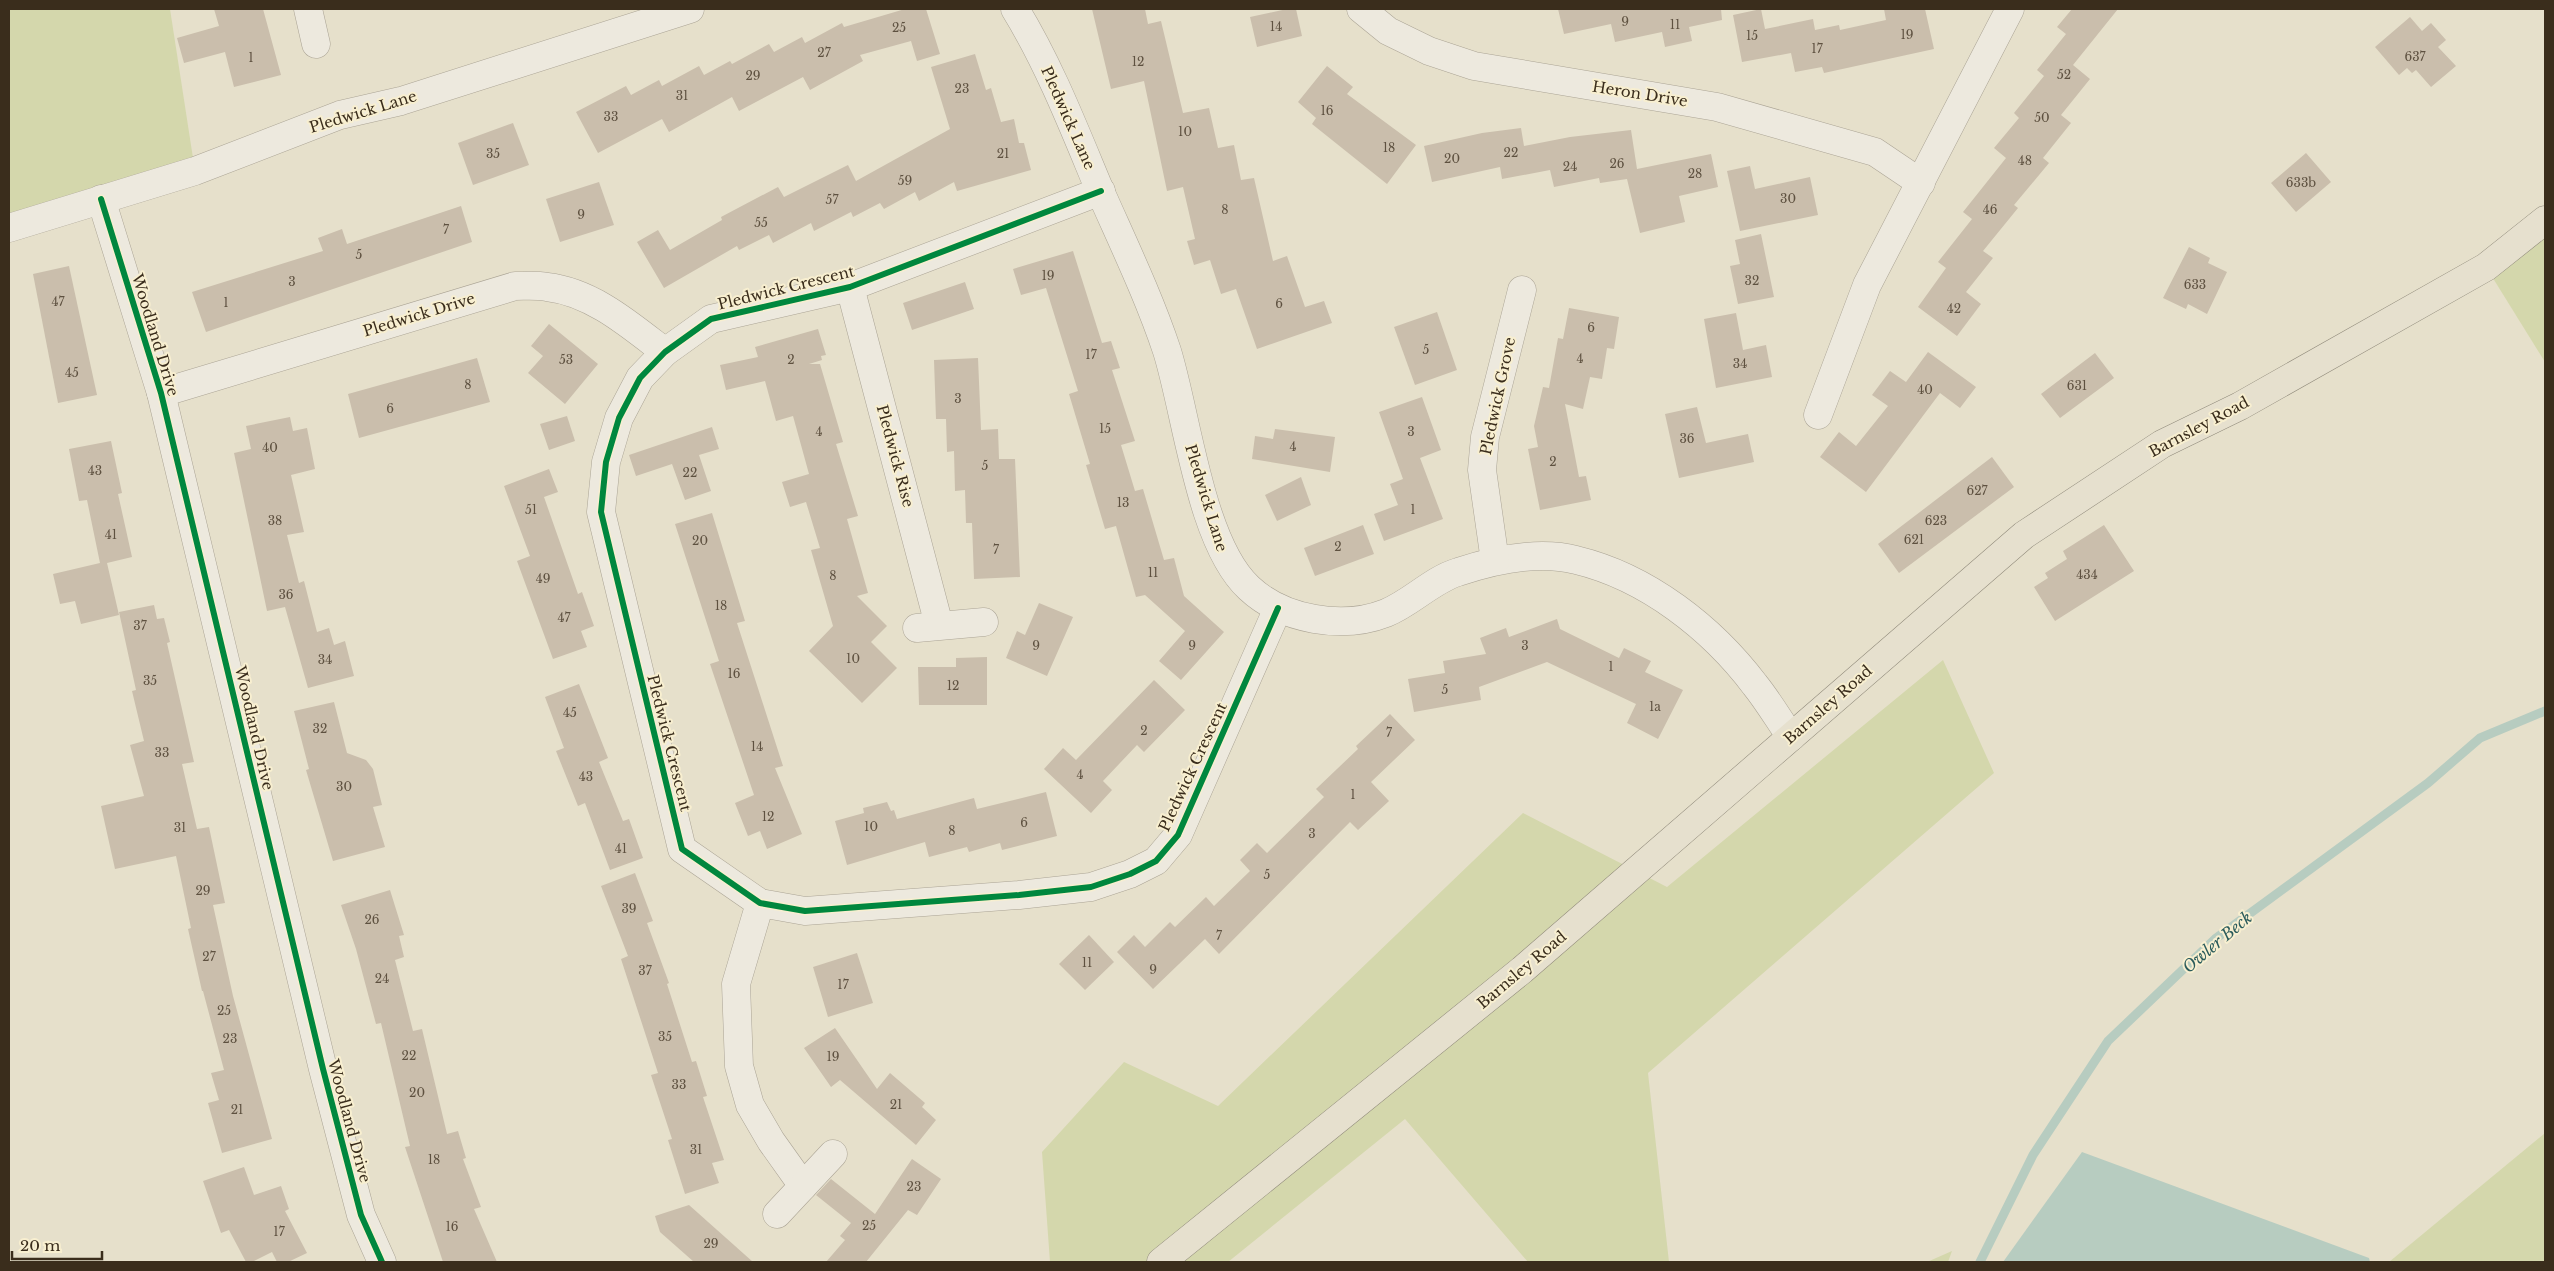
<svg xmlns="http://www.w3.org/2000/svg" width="2554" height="1271" font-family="'Libre Baskerville',serif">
	<rect width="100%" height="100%" fill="#e6e0cb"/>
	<g fill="#d4d7ac">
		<path d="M9,9h161l25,162 -186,57z"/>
		<path d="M2545,220v142l-59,-95z"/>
		<path d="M1943,660l51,113 -346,300 21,189h-141l-123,-143 -177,143h-178l-8,-110 82,-90 94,44 305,-293 144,74z"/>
		<path d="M2545,1133v129h-156z"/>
		<path d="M1952,1251l-4,11h-21z"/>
	</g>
	<path fill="#b7ccc0" d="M2082,1152l287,106 1,4h-367z"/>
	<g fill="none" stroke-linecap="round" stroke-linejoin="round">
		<path stroke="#b7ccc0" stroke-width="9" d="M1980,1262l53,-107 75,-114 107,-102 213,-156 52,-45 65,-27"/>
	</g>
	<g fill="#cabeac">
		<path d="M214,9h49l18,66 -47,12 -9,-35 -41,11 -7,-25 42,-12z"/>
		<path d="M905,9h21l14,45 -23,7 -6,-20 -51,14 3,6 -53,29 -7,-13 -64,34 -7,-14 -63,35 -7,-13 -64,34 -22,-41 50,-26 5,9 28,-15 3,6 37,-20 5,9 26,-14 2,3 37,-20 5,8 28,-15 3,6 37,-20 2,4z"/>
		<path d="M1092,9h53l3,15 13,-3 22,92 26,-5 9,40 16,-3 7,35 13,-2 19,83 14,-5 18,51 19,-6 8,22 -75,26 -21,-60 -15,5 -11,-34 -16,5 -7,-24 8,-2 -12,-52 -16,4 -23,-110 -33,8z"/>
		<path d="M1287,9h9l6,27 -45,11 -7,-30z"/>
		<path d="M1558,9h163l1,11 -33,7 3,14 -27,6 -3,-15 -47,10 -4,-18 -47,10z"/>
		<path d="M1761,9l4,20 48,-10 2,11 24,-5 1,5 46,-10 -2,-11h41l9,40 -110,24 -2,-6 -27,5 -4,-19 -49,9 -9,-47z"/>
		<path d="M2072,9h46l-45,56 17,14 -29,36 10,8 -28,35 6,5 -35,42 4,3 -35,43 10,7 -27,34 15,12 -24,32 -39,-29 28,-39 -8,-6 34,-43 -9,-7 43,-54 -12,-10 25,-30 -5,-5 30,-37 -7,-6 29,-36 -9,-7z"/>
		<path d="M2410,17l12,14 9,-8 15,17 -8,7 18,19 -25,21 -15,-17 -4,3 -5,-5 -8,7 -24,-28z"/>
		<path d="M975,54l11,36 5,-2 10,34 13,-3 5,24h5l7,27 -74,21 -3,-9 -35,19 -4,-9 -31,17 -4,-6 -27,14 -2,-5 -37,19 -3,-8 -38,20 -4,-8 -30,15 -2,-4 -73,42 -27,-46 21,-12 12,20 52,-30 -1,-3 57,-30 6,10 64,-32 8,16 94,-52 -19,-62z"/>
		<path d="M1327,66l26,21 -6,7 69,51 -29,39 -75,-60 4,-6 -18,-16z"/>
		<path d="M513,123l16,42 -56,20 -15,-42z"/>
		<path d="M1521,128l3,18 46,-9 61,-7 6,39 74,-15 7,33 -39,9 6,26 -45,11 -13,-54 -27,4 -1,-5 -45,9 -4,-17 -48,9 -2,-12 -68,15 -8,-36 58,-13z"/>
		<path d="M2306,153l25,29 -35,30 -25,-29z"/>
		<path d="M1750,166l5,23 55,-12 8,38 -78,16 -13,-60z"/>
		<path d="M599,182l15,43 -54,17 -14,-43z"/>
		<path d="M461,206l11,36 -266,90 -14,-40 131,-41 -5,-13 24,-9 5,15z"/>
		<path d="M1761,234l13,63 -36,7 -8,-38 10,-2 -5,-24z"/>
		<path d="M2189,247l21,11 -2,5 19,9 -20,42 -19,-10 -2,5 -23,-11z"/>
		<path d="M1073,251l29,92 9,-2 9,27 -8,2 23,71 -14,4 14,46 8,-2 21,71 10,-2 10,38 40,36 -43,48 -22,-19 26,-30 -40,-36 -9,2 -20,-71 -11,3 -19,-64 4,-1 -21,-70 9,-3 -32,-103 -25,7 -8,-26z"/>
		<path d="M69,266l28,129 -39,8 -25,-129z"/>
		<path d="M965,282l9,27 -62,21 -9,-27z"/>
		<path d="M1569,308l50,9 -5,32 -7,-1 -5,31 -12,-2 -7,32 -18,-5 14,73 7,-1 5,24 -51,10 -12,-61 10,-2 -4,-21 9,-39 6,1 9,-50 5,1z"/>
		<path d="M1437,312l20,58 -42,15 -21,-58z"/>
		<path d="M1736,313l7,37 23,-5 6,32 -56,11 -12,-69z"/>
		<path d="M549,324l49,40 -33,40 -37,-31 15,-17 -12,-10z"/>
		<path d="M818,329l8,26 -5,1 1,4 -13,4h11l23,78 -7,2 22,72 -11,3 21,74 -11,3 30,30 -16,16 26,26 -35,35 -53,-52 24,-25 -22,-76 9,-2 -14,-46 -16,5 -8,-25 27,-8 -16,-58 -17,5 -11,-40 -39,9 -6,-25 38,-8 -3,-10z"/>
		<path d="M1928,352l48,35 -16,21 -20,-15 -74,99 -46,-35 19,-25 17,14 32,-40 -16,-11 18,-24 16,11z"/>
		<path d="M2095,353l19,25 -54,40 -19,-24z"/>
		<path d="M477,358l13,44 -131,36 -11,-44z"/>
		<path d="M978,358l3,72 17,-1 1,30h16l5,118 -46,2 -2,-56h-6l-1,-33 -10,1 -1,-40 -7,1 -1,-33h-10l-2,-59z"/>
		<path d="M1422,397l19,53 -21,8 23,61 -59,22 -10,-27 24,-9 -8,-21 13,-5 -24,-67z"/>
		<path d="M1697,407l9,36 42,-9 6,28 -75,16 -14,-64z"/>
		<path d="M567,416l8,25 -26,9 -9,-26z"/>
		<path d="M290,417l3,14 14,-3 8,41 -24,6 13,57 -17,3 12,48 5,-2 13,51 12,-4 5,17 11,-4 9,35 -46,12 -23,-81 -18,4 -33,-158 17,-4 -5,-23z"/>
		<path d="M712,427l7,22 -20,6 12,36 -26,9 -13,-36 -36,12 -7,-21z"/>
		<path d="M1275,429l60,8 -5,35 -78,-13 3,-23 18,3z"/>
		<path d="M111,441l11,52 -4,1 14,63 -25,6 12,52 -38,9 -6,-23 -15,3 -7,-30 47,-11 -13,-63 -8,1 -10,-52z"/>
		<path d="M1992,457l22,30 -115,86 -21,-29z"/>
		<path d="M549,469l9,23 -14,5 34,97 4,-2 12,34 -13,5 6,16 -34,12 -36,-98 13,-5 -26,-70z"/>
		<path d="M1301,477l10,28 -34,16 -12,-26z"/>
		<path d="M712,513l33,108 -8,2 46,143 -8,2 27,66 -35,15 -7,-18 -12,5 -13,-33 19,-8 -44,-131 9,-3 -44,-137z"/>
		<path d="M1363,525l11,29 -59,22 -11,-28z"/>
		<path d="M2104,525l30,46 -79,50 -21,-34 14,-9 -3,-5 22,-14 -4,-8z"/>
		<path d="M1039,603l34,14 -26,59 -41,-18 11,-27 8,4z"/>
		<path d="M154,605l3,14 7,-1 6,24 -3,1 27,119 -12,2 15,65 12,-2 16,76 -12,2 20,91 39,143 -50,14 -14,-50 11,-3 -8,-27 13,-3 -21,-79h-1l-14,-62 3,-1 -15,-72 -61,13 -14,-63 43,-10 -14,-51 14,-4 -12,-50 4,-1 -17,-78z"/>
		<path d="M1557,619l3,10 59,29 5,-10 27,13 -6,11 38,18 -25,49 -31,-16 9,-19 -89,-42 -68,25 2,13 -67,12 -6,-33 37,-6 -2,-12 43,-7 -6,-16 26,-10 3,9z"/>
		<path d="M987,657v48h-68l-1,-38h38v-9z"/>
		<path d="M1154,680l31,30 -41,42 -7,-7 -34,36 9,9 -21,23 -47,-44 19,-21 13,12z"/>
		<path d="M579,684l29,74 -9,4 24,59 6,-2 14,39 -33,12 -25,-67 -7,3 -22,-55 8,-3 -19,-51z"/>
		<path d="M334,702l13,51 19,7 7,9 9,36 -9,2 12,40 -52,14 -27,-91 3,-1 -15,-58z"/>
		<path d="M1390,714l25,26 -44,42 18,19 -31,29 -8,-8 -131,132 -14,-15 -52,50 -36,-37 17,-17 11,12 25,-25 5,5 31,-30 8,9 36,-35 -10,-11 17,-17 10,10 57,-56 -8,-8 42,-40 -2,-3z"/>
		<path d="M1046,792l11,44 -55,14 -2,-7 -31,9 -2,-5 -38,10 -4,-15 -78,23 -12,-44 29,-8 -1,-5 24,-6 4,9 3,-1 3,9 77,-21 3,11z"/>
		<path d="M635,873l18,48 -6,2 22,60 -2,1 25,78 4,-1 11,35 -4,1 21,63 -12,3 7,20 -34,11 -17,-54 4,-1 -21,-64 7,-2 -37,-114 7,-3 -27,-70z"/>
		<path d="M390,890l14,45 -5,1 5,21 -9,3 18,71 9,-2 25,105 11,-3 8,27 -3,1 18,48 -7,2 23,53h-54l-38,-115 5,-1 -29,-123 -5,1 -20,-75 -15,-44z"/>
		<path d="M1089,935l25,27 -29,28 -26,-26z"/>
		<path d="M857,953l16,50 -45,14 -15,-50z"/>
		<path d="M835,1028l42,61 13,-16 35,30 -3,4 14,13 -20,25 -76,-65 -9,7 -27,-39z"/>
		<path d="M912,1159l29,20 -24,36 -9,-5 -42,52h-40l19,-22 -5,-4 11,-13 -35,-28 15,-16 44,35z"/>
		<path d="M244,1167l10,28 27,-9 8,23 -4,2 22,42 -19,9h-11l-5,-10 -20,10h-6l-17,-32 -8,3 -18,-52z"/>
		<path d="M689,1205l64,57h-59l-34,-30 -5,-16z"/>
	</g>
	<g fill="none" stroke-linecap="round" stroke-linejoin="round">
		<g stroke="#aba495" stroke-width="29">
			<g id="street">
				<path d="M308,9l8,35"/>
				<path d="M1015,9c35,57 60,122 86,184 23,52 48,104 66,158 20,64 33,192 82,237 34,32 94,42 137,25 25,-10 46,-33 72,-41 36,-12 80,-22 118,-12 71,17 136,68 179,125 13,16 24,35 36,52"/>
				<path d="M1361,9l27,22 41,20 45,15 243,41 158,45 46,31"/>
				<path d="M1101,191l-251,96 -139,32 -46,33 -25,26 -21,40 -13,44 -5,50 81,337 78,54 45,8 214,-16 72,-8 39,-13 26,-13 22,-26 100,-227"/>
				<path d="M101,199l60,194 162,676 38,146 21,47"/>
				<path d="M9,228l186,-57 145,-56 61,-14 289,-92"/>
				<path d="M850,287l89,338"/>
				<path d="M161,393l354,-107c11,0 21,-1 32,1 45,5 83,38 118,65"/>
				<path d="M1818,415l49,-130 143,-276"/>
				<path d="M1495,561l-13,-91 3,-33 37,-147"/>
				<path d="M917,628l67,-6"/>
				<path d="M760,903l-24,81 3,82 11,39 21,36 32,45"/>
				<path d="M777,1214l56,-60"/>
			</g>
		</g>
		<g stroke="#908a7b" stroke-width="29">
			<path id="primary" d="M1161,1262l361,-292 502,-435 138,-91 78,-38 246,-139 59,-47"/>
		</g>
		<use href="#street" stroke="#ede9de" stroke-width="28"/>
		<use href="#primary" stroke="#e6e0ce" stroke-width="28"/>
		<g stroke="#f8efd0" stroke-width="9">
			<g id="cycleway">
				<path d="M1101,191l-251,96 -139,32 -46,33 -25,26 -21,40 -13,44 -5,50 81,337 78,54 45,8 214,-16 72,-8 39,-13 26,-13 22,-26 100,-227"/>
				<path d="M101,199l60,194 162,676 38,146 21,47"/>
			</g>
		</g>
		<use href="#cycleway" stroke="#00873e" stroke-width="6"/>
	</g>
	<g text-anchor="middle" stroke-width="4" stroke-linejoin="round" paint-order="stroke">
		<g font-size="12" fill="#5e5140">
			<text x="1625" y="26">9</text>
			<text x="1675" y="29">11</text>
			<text x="1276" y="31">14</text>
			<text x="899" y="32">25</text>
			<text x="1907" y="39">19</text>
			<text x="1752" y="40">15</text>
			<text x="1817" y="53">17</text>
			<text x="824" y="57">27</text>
			<text x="2415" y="61">637</text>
			<text x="251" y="62">1</text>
			<text x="1138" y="66">12</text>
			<text x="2064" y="79">52</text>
			<text x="753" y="80">29</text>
			<text x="962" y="93">23</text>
			<text x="682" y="100">31</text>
			<text x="1327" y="115">16</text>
			<text x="611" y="121">33</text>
			<text x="2042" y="122">50</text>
			<text x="1185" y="136">10</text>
			<text x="1389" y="152">18</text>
			<text x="1511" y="157">22</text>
			<text x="493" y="158">35</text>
			<text x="1003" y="158">21</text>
			<text x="1452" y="163">20</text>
			<text x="2025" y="165">48</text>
			<text x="1617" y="168">26</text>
			<text x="1570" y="171">24</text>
			<text x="1695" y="178">28</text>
			<text x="905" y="185">59</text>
			<text x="2301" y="187">633b</text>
			<text x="1788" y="203">30</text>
			<text x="832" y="204">57</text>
			<text x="1225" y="214">8</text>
			<text x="1990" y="214">46</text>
			<text x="581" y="219">9</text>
			<text x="761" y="227">55</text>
			<text x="446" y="234">7</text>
			<text x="359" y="259">5</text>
			<text x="1048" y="280">19</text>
			<text x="1752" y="285">32</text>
			<text x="292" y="286">3</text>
			<text x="2195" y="289">633</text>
			<text x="58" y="306">47</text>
			<text x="226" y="307">1</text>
			<text x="1279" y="308">6</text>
			<text x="1954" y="313">42</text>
			<text x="1591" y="332">6</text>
			<text x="1426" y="354">5</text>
			<text x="1091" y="359">17</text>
			<text x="1580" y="363">4</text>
			<text x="566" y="364">53</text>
			<text x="791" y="364">2</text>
			<text x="1740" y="368">34</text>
			<text x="72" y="377">45</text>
			<text x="468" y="389">8</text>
			<text x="2077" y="390">631</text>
			<text x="1925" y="394">40</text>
			<text x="958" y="403">3</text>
			<text x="390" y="413">6</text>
			<text x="1105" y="433">15</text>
			<text x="819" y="436">4</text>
			<text x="1411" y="436">3</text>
			<text x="1687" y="443">36</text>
			<text x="1293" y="451">4</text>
			<text x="270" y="452">40</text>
			<text x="1553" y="466">2</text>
			<text x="985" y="470">5</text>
			<text x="95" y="475">43</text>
			<text x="690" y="477">22</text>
			<text x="1977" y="495">627</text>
			<text x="1123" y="507">13</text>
			<text x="531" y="514">51</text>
			<text x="1413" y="514">1</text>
			<text x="275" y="525">38</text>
			<text x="1936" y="525">623</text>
			<text x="111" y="539">41</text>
			<text x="1914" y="544">621</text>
			<text x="700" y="545">20</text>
			<text x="1338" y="551">2</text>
			<text x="996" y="554">7</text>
			<text x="1153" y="577">11</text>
			<text x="2087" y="579">434</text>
			<text x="833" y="580">8</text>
			<text x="543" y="583">49</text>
			<text x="286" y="599">36</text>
			<text x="721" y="610">18</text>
			<text x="564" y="622">47</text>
			<text x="140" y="630">37</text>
			<text x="1036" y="650">9</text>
			<text x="1192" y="650">9</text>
			<text x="1525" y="650">3</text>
			<text x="853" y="663">10</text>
			<text x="325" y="664">34</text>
			<text x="1611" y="671">1</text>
			<text x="734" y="678">16</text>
			<text x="150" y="685">35</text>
			<text x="953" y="690">12</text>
			<text x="1445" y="694">5</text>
			<text x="1655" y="711">1a</text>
			<text x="570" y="717">45</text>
			<text x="320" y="733">32</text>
			<text x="1144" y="735">2</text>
			<text x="1389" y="737">7</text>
			<text x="757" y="751">14</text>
			<text x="162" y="757">33</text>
			<text x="1080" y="779">4</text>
			<text x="586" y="781">43</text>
			<text x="344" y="791">30</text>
			<text x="1353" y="799">1</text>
			<text x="768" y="821">12</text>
			<text x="1024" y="827">6</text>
			<text x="871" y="831">10</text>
			<text x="180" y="832">31</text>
			<text x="952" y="835">8</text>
			<text x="1312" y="838">3</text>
			<text x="621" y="853">41</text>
			<text x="1267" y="879">5</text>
			<text x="203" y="895">29</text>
			<text x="629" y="913">39</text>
			<text x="372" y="924">26</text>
			<text x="1219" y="940">7</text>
			<text x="209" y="961">27</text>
			<text x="1087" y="967">11</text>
			<text x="1153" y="974">9</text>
			<text x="645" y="975">37</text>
			<text x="382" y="983">24</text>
			<text x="843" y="989">17</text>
			<text x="224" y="1015">25</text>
			<text x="665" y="1041">35</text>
			<text x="230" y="1043">23</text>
			<text x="409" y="1060">22</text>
			<text x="833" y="1061">19</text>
			<text x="679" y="1089">33</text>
			<text x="417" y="1097">20</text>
			<text x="896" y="1109">21</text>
			<text x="237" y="1114">21</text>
			<text x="696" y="1154">31</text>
			<text x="434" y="1164">18</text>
			<text x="914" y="1191">23</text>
			<text x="869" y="1230">25</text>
			<text x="452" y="1231">16</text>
			<text x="279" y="1236">17</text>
			<text x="711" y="1248">29</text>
		</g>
		<g font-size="15" fill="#3a2d1c" stroke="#f8efd0">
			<text transform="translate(1640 94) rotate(9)" y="5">Heron Drive</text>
			<text transform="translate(363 112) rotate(-17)" y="5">Pledwick Lane</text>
			<text transform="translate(1068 118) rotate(66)" y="5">Pledwick Lane</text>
			<text transform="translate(786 288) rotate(-14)" y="5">Pledwick Crescent</text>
			<text transform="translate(419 315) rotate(-17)" y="5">Pledwick Drive</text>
			<text transform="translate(155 335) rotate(73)" y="5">Woodland Drive</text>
			<text transform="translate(1498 396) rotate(-78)" y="5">Pledwick Grove</text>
			<text transform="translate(2199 427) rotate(-28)" y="5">Barnsley Road</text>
			<text transform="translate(895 456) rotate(75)" y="5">Pledwick Rise</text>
			<text transform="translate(1206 498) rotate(73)" y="5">Pledwick Lane</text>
			<text transform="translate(1828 705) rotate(-41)" y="5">Barnsley Road</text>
			<text transform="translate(254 728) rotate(77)" y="5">Woodland Drive</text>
			<text transform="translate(669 743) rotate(76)" y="5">Pledwick Crescent</text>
			<text transform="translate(1193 767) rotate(-65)" y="5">Pledwick Crescent</text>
			<text transform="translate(1522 970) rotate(-40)" y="5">Barnsley Road</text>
			<text transform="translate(349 1121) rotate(75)" y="5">Woodland Drive</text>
		</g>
		<g font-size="16" font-style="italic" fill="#2a5b5b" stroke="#f8efd0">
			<text transform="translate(2217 942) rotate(-40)" y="6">Owler Beck</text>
		</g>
	</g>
	<rect width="2554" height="1271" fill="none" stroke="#3a2d1c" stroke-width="20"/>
	<path d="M12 1251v8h90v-8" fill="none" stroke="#3a2d1c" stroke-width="2.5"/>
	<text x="20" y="1251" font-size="15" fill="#3a2d1c" stroke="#f8efd0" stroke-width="4" paint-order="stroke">20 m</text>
</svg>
